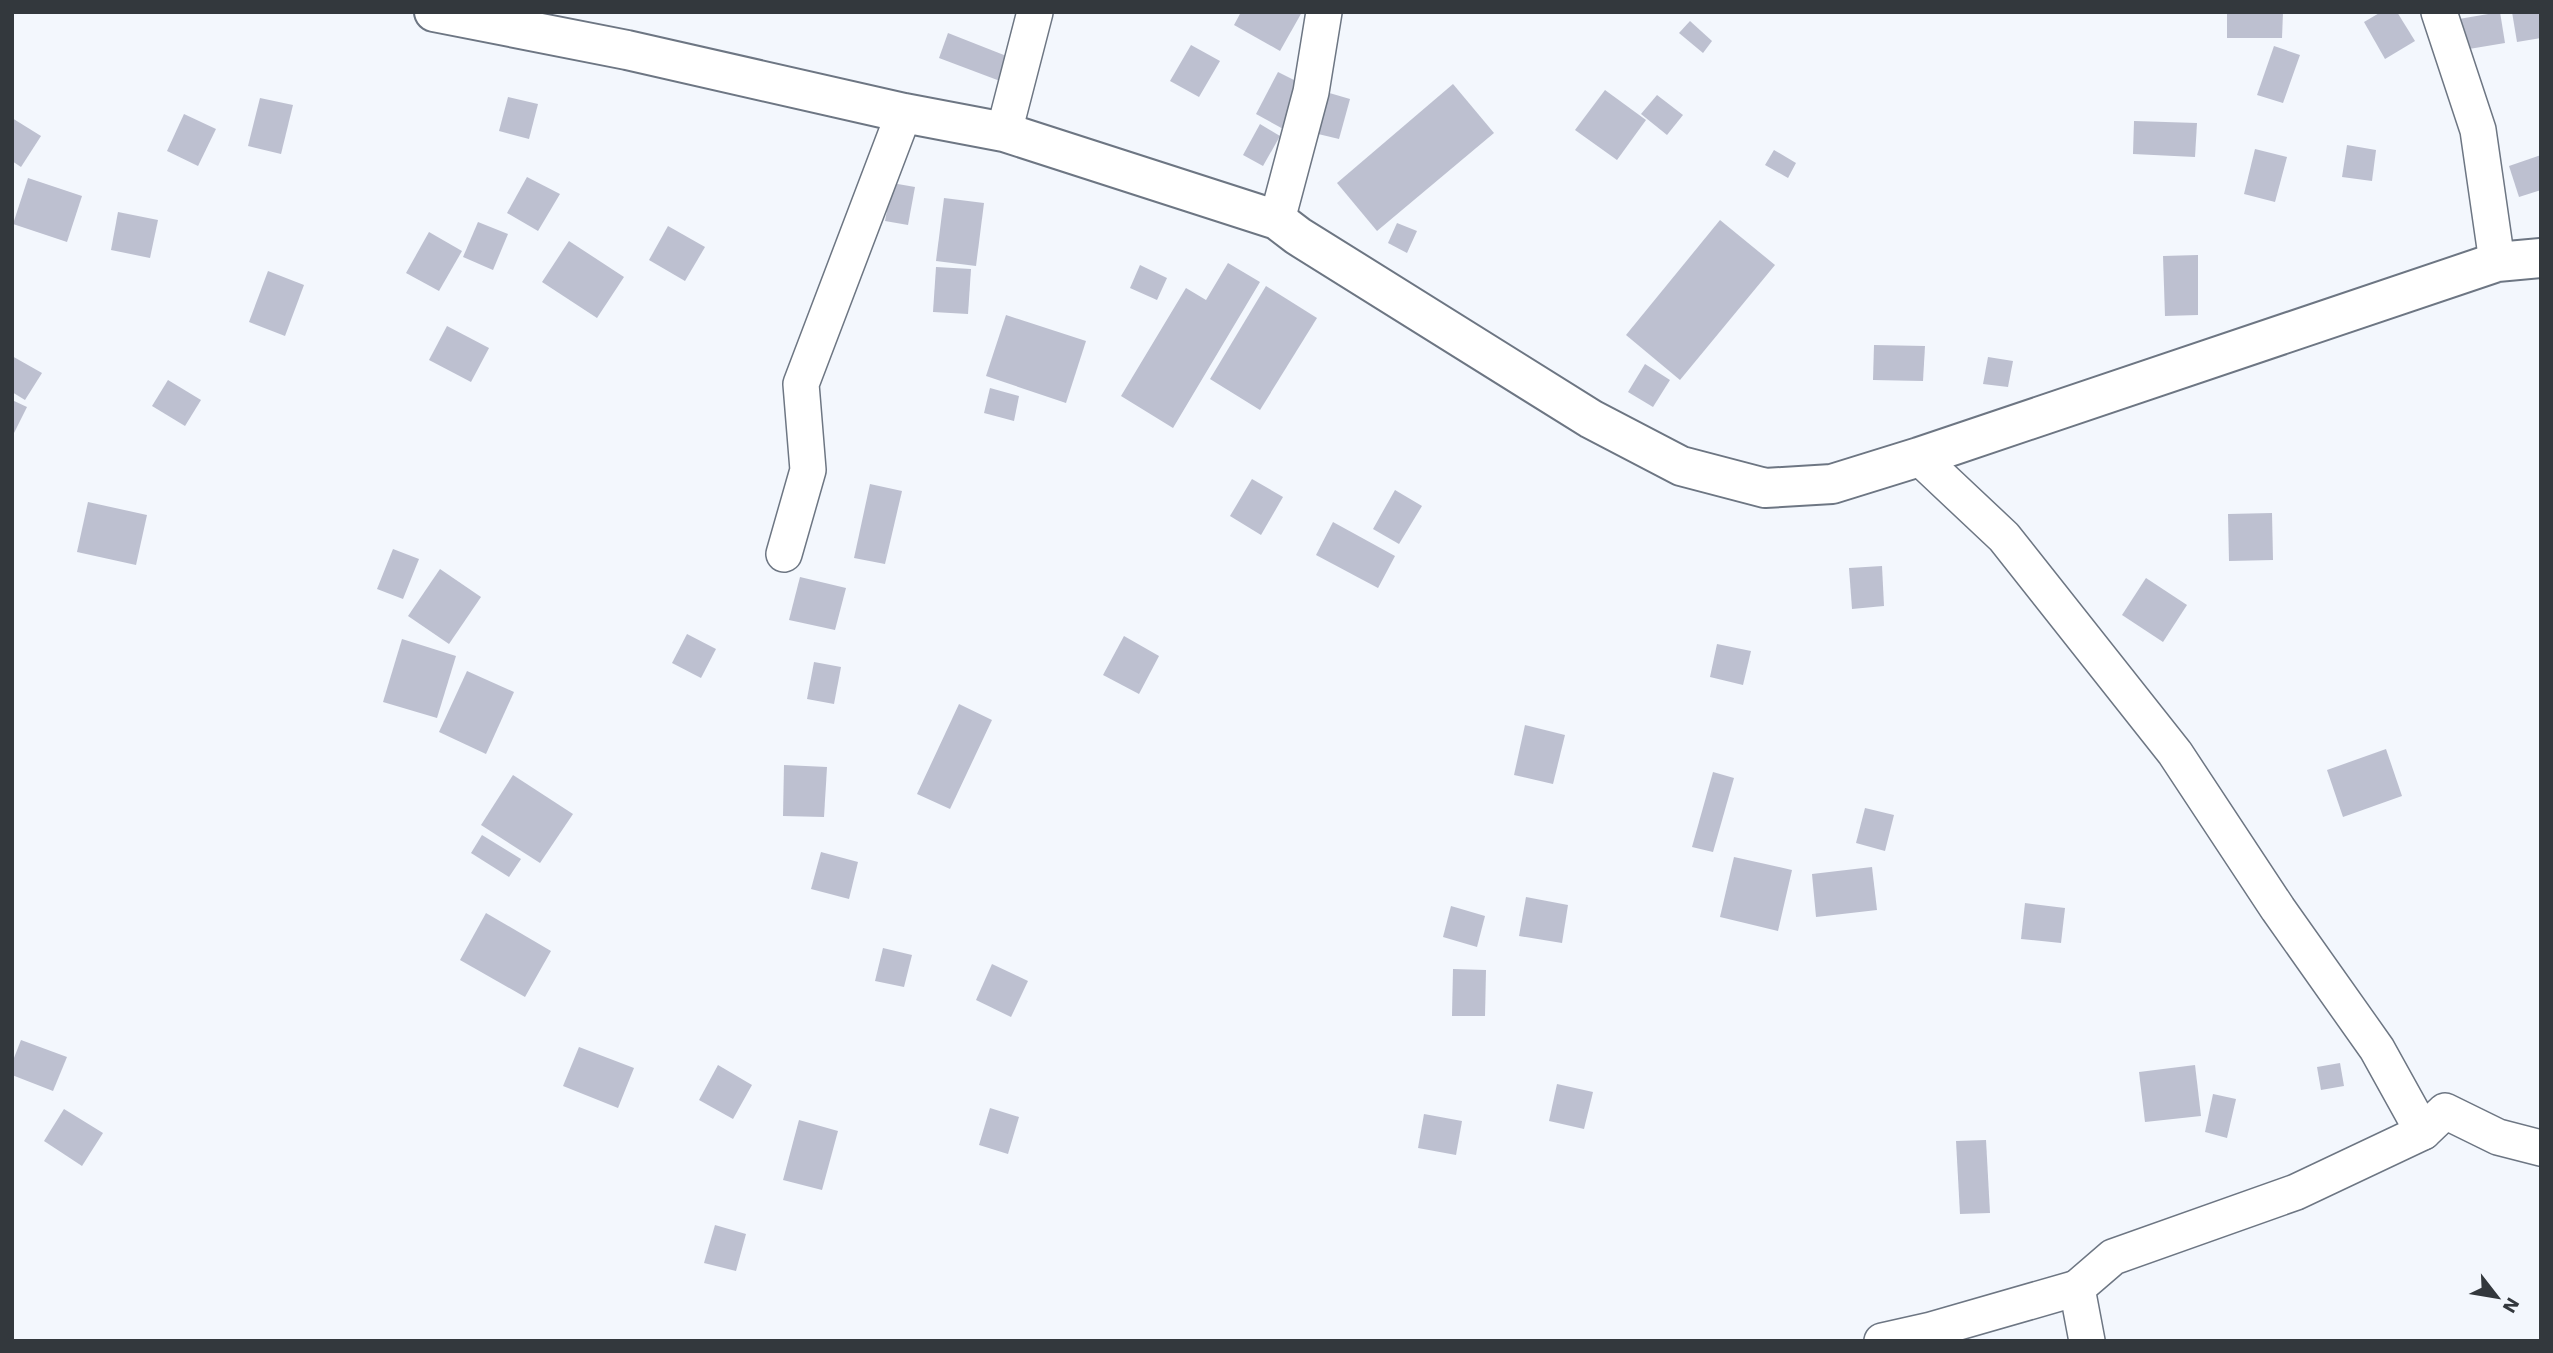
<svg xmlns="http://www.w3.org/2000/svg" width="2553" height="1353" viewBox="0 0 2553 1353" font-family="'Work Sans',sans-serif">
<rect width="100%" height="100%" fill="#f3f7fd"/>
<g fill="#bdc0d0">
<polygon points="1241,12 1302,12 1280,51 1234,25"/>
<polygon points="2227,12 2283,12 2282,38 2227,38"/>
<polygon points="2381,12 2397,12 2415,41 2385,59 2364,22"/>
<polygon points="2500,12 2505,43 2457,51 2453,20"/>
<polygon points="2512,12 2541,12 2541,38 2517,42"/>
<polygon points="1690,21 1712,41 1703,53 1679,33"/>
<polygon points="948,33 1009,57 1000,81 939,58"/>
<polygon points="1191,45 1220,61 1199,97 1170,81"/>
<polygon points="2274,46 2300,55 2283,103 2257,95"/>
<polygon points="1278,72 1308,87 1285,130 1256,114"/>
<polygon points="1453,84 1494,133 1377,231 1337,183"/>
<polygon points="1605,90 1646,120 1617,160 1575,130"/>
<polygon points="1326,92 1350,99 1339,139 1314,133"/>
<polygon points="1657,95 1683,115 1667,135 1641,114"/>
<polygon points="508,97 538,104 529,139 499,131"/>
<polygon points="260,98 293,105 281,154 248,146"/>
<polygon points="184,114 216,129 198,166 167,151"/>
<polygon points="12,118 41,136 21,167 12,161"/>
<polygon points="2134,121 2197,123 2195,157 2133,154"/>
<polygon points="1260,124 1280,136 1263,166 1243,155"/>
<polygon points="2347,145 2376,150 2372,181 2342,177"/>
<polygon points="2255,149 2287,157 2275,202 2244,194"/>
<polygon points="1774,150 1796,163 1788,178 1765,165"/>
<polygon points="2541,155 2541,190 2519,197 2509,166"/>
<polygon points="527,177 560,194 538,231 507,213"/>
<polygon points="28,178 82,196 67,242 13,224"/>
<polygon points="892,183 915,187 908,225 885,221"/>
<polygon points="944,198 984,203 976,266 936,261"/>
<polygon points="118,212 158,220 150,258 111,250"/>
<polygon points="1720,220 1775,265 1680,380 1626,335"/>
<polygon points="478,222 508,234 493,270 463,257"/>
<polygon points="1397,223 1417,231 1407,253 1388,243"/>
<polygon points="668,226 705,247 685,281 649,260"/>
<polygon points="429,232 462,251 439,291 406,273"/>
<polygon points="569,241 624,277 597,318 542,282"/>
<polygon points="2198,255 2198,315 2165,316 2163,256"/>
<polygon points="1228,263 1260,282 1173,428 1121,396 1186,288 1206,300"/>
<polygon points="1140,265 1167,278 1157,300 1130,288"/>
<polygon points="936,267 971,269 968,314 933,312"/>
<polygon points="268,271 304,285 285,336 249,322"/>
<polygon points="1266,286 1317,318 1260,410 1210,379"/>
<polygon points="1006,315 1086,341 1066,403 986,376"/>
<polygon points="447,326 489,348 471,382 429,360"/>
<polygon points="1874,345 1925,346 1923,381 1873,380"/>
<polygon points="12,356 42,373 25,400 12,392"/>
<polygon points="1988,357 2013,361 2008,387 1983,384"/>
<polygon points="1645,364 1670,380 1653,407 1628,392"/>
<polygon points="168,380 201,400 185,426 152,406"/>
<polygon points="990,388 1019,396 1014,421 984,413"/>
<polygon points="12,400 27,407 12,437"/>
<polygon points="1252,479 1283,497 1261,535 1230,516"/>
<polygon points="870,484 902,491 885,564 854,558"/>
<polygon points="1395,490 1422,506 1399,544 1373,529"/>
<polygon points="88,502 147,515 136,565 77,552"/>
<polygon points="2272,513 2273,560 2229,561 2228,514"/>
<polygon points="1333,522 1395,556 1378,588 1316,555"/>
<polygon points="393,549 419,559 403,599 377,589"/>
<polygon points="1882,566 1884,606 1852,609 1849,568"/>
<polygon points="440,569 481,597 449,644 408,616"/>
<polygon points="800,577 846,588 835,630 789,620"/>
<polygon points="2146,578 2187,605 2163,642 2122,615"/>
<polygon points="687,634 716,649 701,678 672,663"/>
<polygon points="1124,636 1159,656 1139,694 1103,675"/>
<polygon points="402,639 456,656 437,718 383,702"/>
<polygon points="1717,644 1751,651 1743,685 1710,677"/>
<polygon points="814,662 841,667 834,704 807,699"/>
<polygon points="467,671 514,692 486,754 439,732"/>
<polygon points="959,704 992,720 950,809 917,794"/>
<polygon points="1525,725 1565,735 1553,784 1514,775"/>
<polygon points="2386,749 2402,796 2343,817 2327,770"/>
<polygon points="784,765 827,767 824,817 783,816"/>
<polygon points="1713,772 1734,778 1713,852 1692,847"/>
<polygon points="513,775 573,814 540,863 481,825"/>
<polygon points="1865,808 1894,815 1885,851 1856,843"/>
<polygon points="482,835 521,859 509,877 471,853"/>
<polygon points="821,852 858,862 849,899 811,889"/>
<polygon points="1734,857 1792,870 1778,931 1720,917"/>
<polygon points="1872,867 1877,910 1816,917 1812,874"/>
<polygon points="1526,897 1568,905 1562,943 1519,936"/>
<polygon points="2025,903 2065,908 2061,943 2021,939"/>
<polygon points="1451,906 1485,916 1477,947 1443,937"/>
<polygon points="486,913 551,951 525,997 460,960"/>
<polygon points="883,948 912,955 904,987 875,981"/>
<polygon points="992,964 1028,981 1011,1017 976,1000"/>
<polygon points="1453,969 1486,970 1485,1016 1452,1016"/>
<polygon points="21,1040 67,1057 53,1091 12,1075 12,1063"/>
<polygon points="579,1047 634,1068 618,1108 563,1086"/>
<polygon points="2340,1063 2344,1086 2321,1090 2317,1067"/>
<polygon points="718,1065 752,1085 733,1119 699,1100"/>
<polygon points="2195,1065 2201,1116 2145,1122 2139,1072"/>
<polygon points="1557,1084 1593,1092 1584,1129 1549,1121"/>
<polygon points="2213,1094 2236,1099 2227,1138 2205,1132"/>
<polygon points="990,1108 1019,1117 1008,1154 979,1145"/>
<polygon points="64,1109 103,1133 82,1166 44,1141"/>
<polygon points="1424,1114 1462,1121 1456,1155 1418,1148"/>
<polygon points="799,1120 838,1131 822,1190 783,1180"/>
<polygon points="1986,1140 1990,1213 1960,1214 1956,1141"/>
<polygon points="715,1225 746,1234 736,1271 704,1263"/>
</g>
<g fill="none" stroke-linecap="round" stroke-linejoin="round">
<defs>
<g id="street">
<polyline points="2439,12 2478,130 2497,262"/>
<polyline points="1004,132 1035,12"/>
<polyline points="1277,220 1311,92 1324,12"/>
<polyline points="1919,457 2004,537 2175,753 2278,909 2377,1049 2423,1132"/>
<polyline points="784,554 808,470 801,384 904,113"/>
<polyline points="1882,1341 1931,1330 2077,1288"/>
<polyline points="2087,1341 2077,1288 2113,1257 2296,1192 2423,1132 2445,1111 2498,1137 2541,1148"/>
</g>
<polyline id="secondary" points="434,12 627,50 904,113 1004,132 1277,220 1298,236 1591,419 1681,466 1765,488 1832,484 1919,457 2497,262 2541,258"/>
</defs>
<use href="#street" stroke="#6d7683" stroke-width="38"/>
<use href="#secondary" stroke="#6d7683" stroke-width="42"/>
<use href="#street" stroke="#fff" stroke-width="35"/>
<use href="#secondary" stroke="#fff" stroke-width="38"/>
</g>
<rect width="2553" height="1353" fill="none" stroke="#33383d" stroke-width="28"/>
<g transform="translate(2497 1297) rotate(121)" stroke="#f3f7fd" stroke-width="5" paint-order="stroke">
<path d="M0-5L12 26L0 18L-12 26Z" fill="#33383d"/>
<text y="-10" font-size="19" font-weight="bold" text-anchor="middle" fill="#33383d">N</text>
</g>
</svg>
